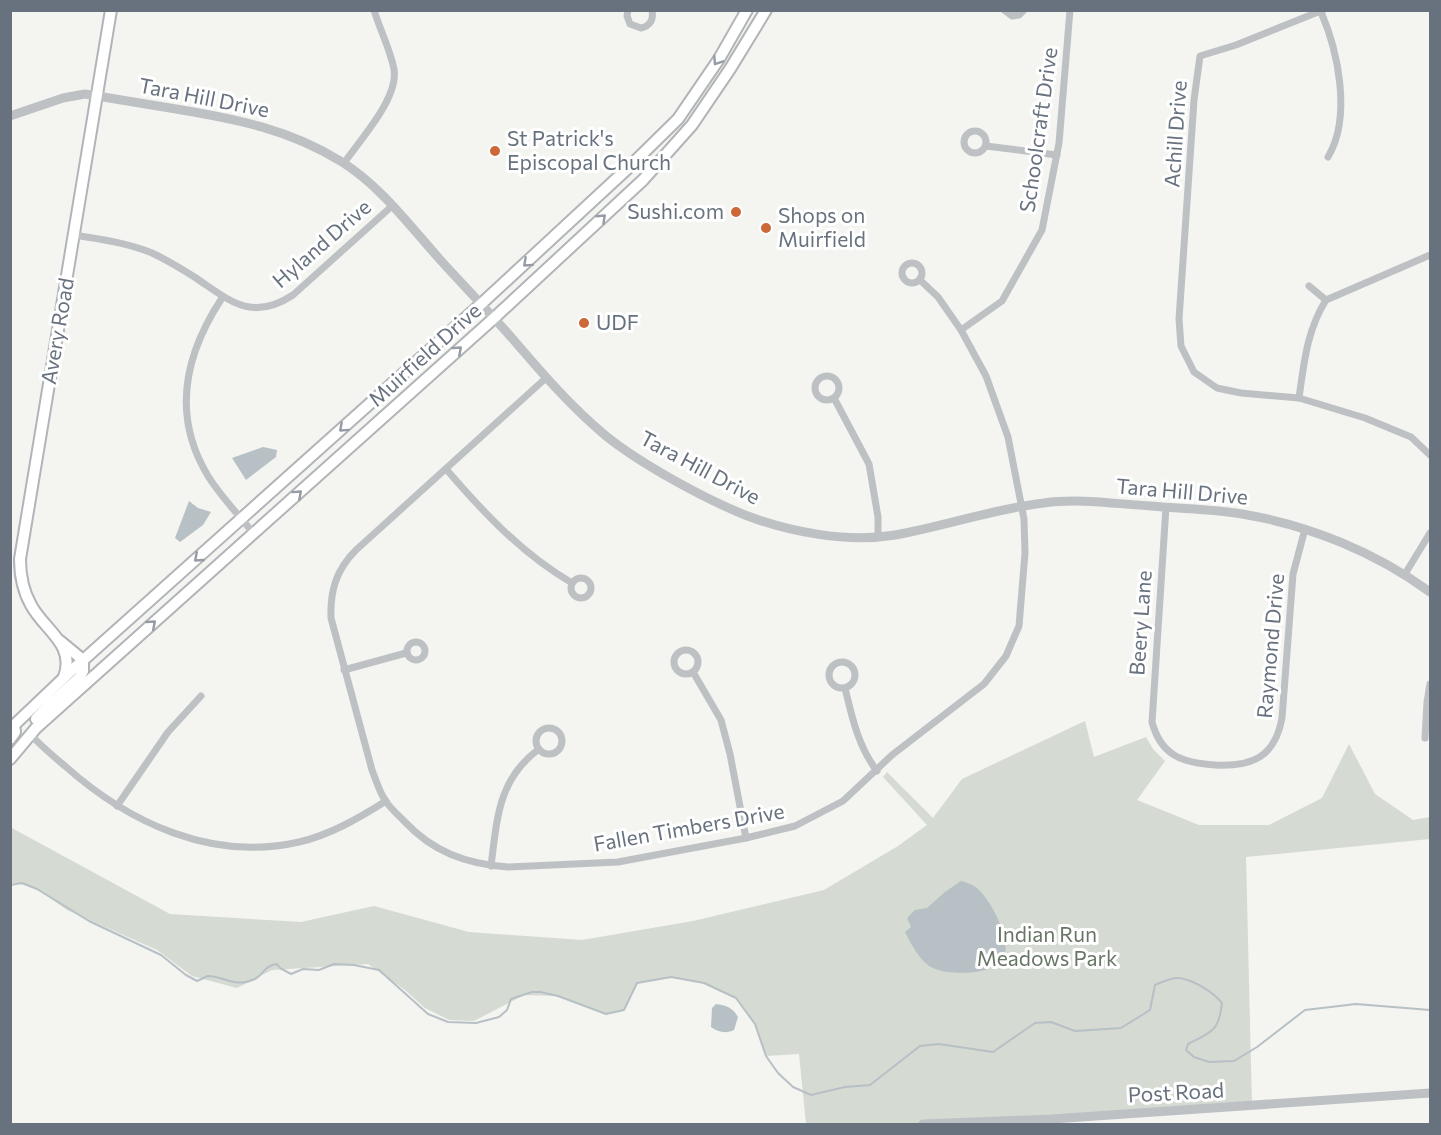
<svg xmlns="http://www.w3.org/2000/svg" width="1441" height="1135" viewBox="0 0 1441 1135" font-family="Commissioner,sans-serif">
<rect width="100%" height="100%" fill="#f4f4f1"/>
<polygon fill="#d5dad3" points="1085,721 1094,757 1146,737 1153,749 1165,761 1137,800 1199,825 1269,825 1322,798 1349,744 1375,794 1413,820 1430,817 1430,839 1246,857 1252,1106 918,1124 806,1124 799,1054 766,1056 755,1024 737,998 704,983 671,977 638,983 624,1010 606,1014 558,996 524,995 474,1021 449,1020 425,1008 405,990 368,964 272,970 237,988 192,976 157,950 67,910 37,889 18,883 11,883 10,827 170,914 301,922 374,906 469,932 582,940 693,921 824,890 898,846 927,825 883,777 887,772 933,818 962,779"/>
<g fill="#b7c0c4">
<polygon points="263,447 277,450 276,457 246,480 232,458"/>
<polygon points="189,501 198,508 211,512 203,525 180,542 175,538"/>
<path d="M 961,881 C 969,883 976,886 981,892 C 993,905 1013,942 1003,959 C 993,975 949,976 933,968 C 921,963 911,944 905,932 L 911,927 L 907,918 L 915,910 L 927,908 L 945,892 Z"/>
<path d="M 716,1004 C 726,1005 733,1008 738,1017 L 734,1030 C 726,1034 718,1032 711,1027 L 712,1008 Z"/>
</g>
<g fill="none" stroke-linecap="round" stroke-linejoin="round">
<path stroke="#b7c0c4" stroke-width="2" d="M 10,885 L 22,883 L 37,889 L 89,921 L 161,955 L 186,975 L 197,981 L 208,976 C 226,977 235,988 255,979 C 265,974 263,966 277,964 L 280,968 L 291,974 L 303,969 L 319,970 L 334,964 L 354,965 L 379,970 L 428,1014 L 448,1022 L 476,1023 L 499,1017 L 507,1010 L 511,999 L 532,992 L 540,992 L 558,996 L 606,1014 L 624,1010 L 637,983 L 671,977 L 704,983 L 736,998 L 755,1024 L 766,1056 L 778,1073 L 793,1087 L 811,1095 L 845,1087 L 870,1085 L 920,1046 L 939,1044 L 993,1052 L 1035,1023 L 1051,1022 L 1075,1031 L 1121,1028 L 1150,1010 L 1155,985 C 1162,982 1172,977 1179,978 C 1194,980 1213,992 1222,1003 C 1219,1031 1212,1032 1188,1044 L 1186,1050 L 1194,1057 L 1209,1062 L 1234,1061 L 1257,1047 L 1305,1010 L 1356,1004 L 1430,1010"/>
<defs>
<g id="secondary">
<polyline points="60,641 83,660"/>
<path d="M 64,677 C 76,644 44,630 31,605 C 23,591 20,575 20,559 L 111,10"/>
</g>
<g id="primary">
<polyline points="36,719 49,705 80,677 83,671 83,660"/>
<polyline points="10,729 71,671 480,305 627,169 678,119 719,59 747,10"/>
<polyline points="10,739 15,732 14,725"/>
<polyline points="10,759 36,728 493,319 643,180 692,125 730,69 766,10"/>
</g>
</defs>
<use href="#secondary" stroke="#b1b5b9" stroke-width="14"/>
<use href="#primary" stroke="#b2b5b8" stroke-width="14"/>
<g stroke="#bec1c4" stroke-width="7">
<path d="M 628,10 L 627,16 L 630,24 L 641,28 C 650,26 654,20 652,10"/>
<polyline points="1004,10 1012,16 1019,15 1024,10"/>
<polyline points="1323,10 1236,45 1200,56 1194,100 1179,319 1181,346 1194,372 1217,388 1241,393 1299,398 1365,418 1411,437 1430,455"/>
<path d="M 1321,12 C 1338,51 1352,117 1328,157"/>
<circle cx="975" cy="142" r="11"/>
<polyline points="986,146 1057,155"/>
<path d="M 344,163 C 360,140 399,98 394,69 C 390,49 380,30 374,10"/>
<path d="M 74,235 C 100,239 127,243 152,253 C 167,260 182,269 196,278 C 230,301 252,322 293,295 L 392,206"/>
<circle cx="912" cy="273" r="10"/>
<polyline points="1309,286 1326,300"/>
<path d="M 222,298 C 185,354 171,415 208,476 C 221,497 239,515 254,534"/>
<polyline points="961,330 1002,301 1042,230 1059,143 1070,10"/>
<circle cx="827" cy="388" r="12"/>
<path d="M 546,378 L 356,550 C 336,570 330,591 331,618 L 372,770 C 376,780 379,791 385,800 C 390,808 397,814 404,821 C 433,852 466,864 508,867 L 618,862 L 746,838 L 795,826 L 843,801 L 892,755 L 984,684 L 1006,656 L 1019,626 L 1025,553 L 1024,519 L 1008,437 L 986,376 L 961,330 L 938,297 L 920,280"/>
<polyline points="834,398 869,464 878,517 878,536"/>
<path d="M 1299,398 C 1304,363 1307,330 1326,300 L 1430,255"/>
<path d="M 446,469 C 483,512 522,554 572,583"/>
<path d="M 1166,507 L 1152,722 C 1161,756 1183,763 1215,765 C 1252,767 1275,757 1282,718 L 1293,574 L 1305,529"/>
<polyline points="1405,574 1430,533"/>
<circle cx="581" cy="588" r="10"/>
<circle cx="416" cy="651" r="9"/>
<circle cx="686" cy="662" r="12"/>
<circle cx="842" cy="675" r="13"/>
<polyline points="344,670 406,653"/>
<polyline points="693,672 721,720 730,754 746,838"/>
<path d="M 845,688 C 852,717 858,746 877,771"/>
<circle cx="549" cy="741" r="13"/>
<path d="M 31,735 C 41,746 53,756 65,766 C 129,823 212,862 299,842 C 330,835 359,818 386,801"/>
<polyline points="1425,738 1427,702 1430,684"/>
<polyline points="117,806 168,732 201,696"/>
<path d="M 491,866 C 497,819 498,779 539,749"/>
</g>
<g stroke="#bec1c4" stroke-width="9">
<path d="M 10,116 L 63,98 L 85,94 C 116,99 146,104 176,109 C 236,119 289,129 342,162 C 382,187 412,229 444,264 C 466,288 489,312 511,337 C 541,372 570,406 606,436 C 641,464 703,498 745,515 C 789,532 847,543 895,535 C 945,526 993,509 1044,503 C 1079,498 1116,504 1151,506 C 1181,509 1212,509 1242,514 C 1309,525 1375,552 1430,592"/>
<polyline points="923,1124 1052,1119 1430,1093"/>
</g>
<use href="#secondary" stroke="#fff" stroke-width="10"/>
<use href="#primary" stroke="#fff" stroke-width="10"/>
</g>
<defs><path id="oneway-chevron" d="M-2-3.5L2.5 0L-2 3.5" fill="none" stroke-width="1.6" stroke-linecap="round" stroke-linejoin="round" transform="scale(1.5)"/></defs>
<g stroke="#959ca5">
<use href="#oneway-chevron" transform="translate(717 61) rotate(123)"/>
<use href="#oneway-chevron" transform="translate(602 218) rotate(-43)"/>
<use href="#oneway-chevron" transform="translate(527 263) rotate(138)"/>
<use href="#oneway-chevron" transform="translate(458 350) rotate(-42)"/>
<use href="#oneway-chevron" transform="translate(343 428) rotate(138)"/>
<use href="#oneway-chevron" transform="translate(298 494) rotate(-42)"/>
<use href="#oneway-chevron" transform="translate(198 558) rotate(139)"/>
<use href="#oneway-chevron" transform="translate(152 624) rotate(-41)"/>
</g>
<g fill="#cd6838" stroke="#fff" stroke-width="2">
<circle cx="495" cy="151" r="6"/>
<circle cx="736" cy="212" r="6"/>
<circle cx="766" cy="228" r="6"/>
<circle cx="584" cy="323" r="6"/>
</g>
<g text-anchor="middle" stroke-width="6" stroke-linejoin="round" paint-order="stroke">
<g font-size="21" fill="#67727e" stroke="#fff">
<text transform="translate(204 98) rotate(11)" y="7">Tara Hill Drive</text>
<text transform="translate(1039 130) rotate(-82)" y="7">Schoolcraft Drive</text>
<text transform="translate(1176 134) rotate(-86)" y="7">Achill Drive</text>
<text transform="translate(322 244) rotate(-41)" y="7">Hyland Drive</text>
<text transform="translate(58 331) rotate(-80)" y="7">Avery Road</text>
<text transform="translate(425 355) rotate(-42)" y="7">Muirfield Drive</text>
<text transform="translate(700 468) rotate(28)" y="7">Tara Hill Drive</text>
<text transform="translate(1182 492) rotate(5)" y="7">Tara Hill Drive</text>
<text transform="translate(1141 623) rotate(-86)" y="7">Beery Lane</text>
<text transform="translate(1271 646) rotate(-85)" y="7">Raymond Drive</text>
<text transform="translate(689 828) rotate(-10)" y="7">Fallen Timbers Drive</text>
<text transform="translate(1176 1093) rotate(-3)" y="7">Post Road</text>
</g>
<g font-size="21" fill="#67727e" stroke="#fff" text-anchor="start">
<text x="507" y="146">St Patrick's<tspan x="507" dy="24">Episcopal Church</tspan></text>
<text x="724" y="219" text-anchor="end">Sushi.com</text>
<text x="778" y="223">Shops on<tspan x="778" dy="24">Muirfield</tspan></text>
<text x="596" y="330">UDF</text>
</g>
<g font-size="21" fill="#677665" stroke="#fff">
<text x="1047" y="942">Indian Run<tspan x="1047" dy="24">Meadows Park</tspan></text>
</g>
</g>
<rect width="1441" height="1135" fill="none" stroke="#67727e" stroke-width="24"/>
</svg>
